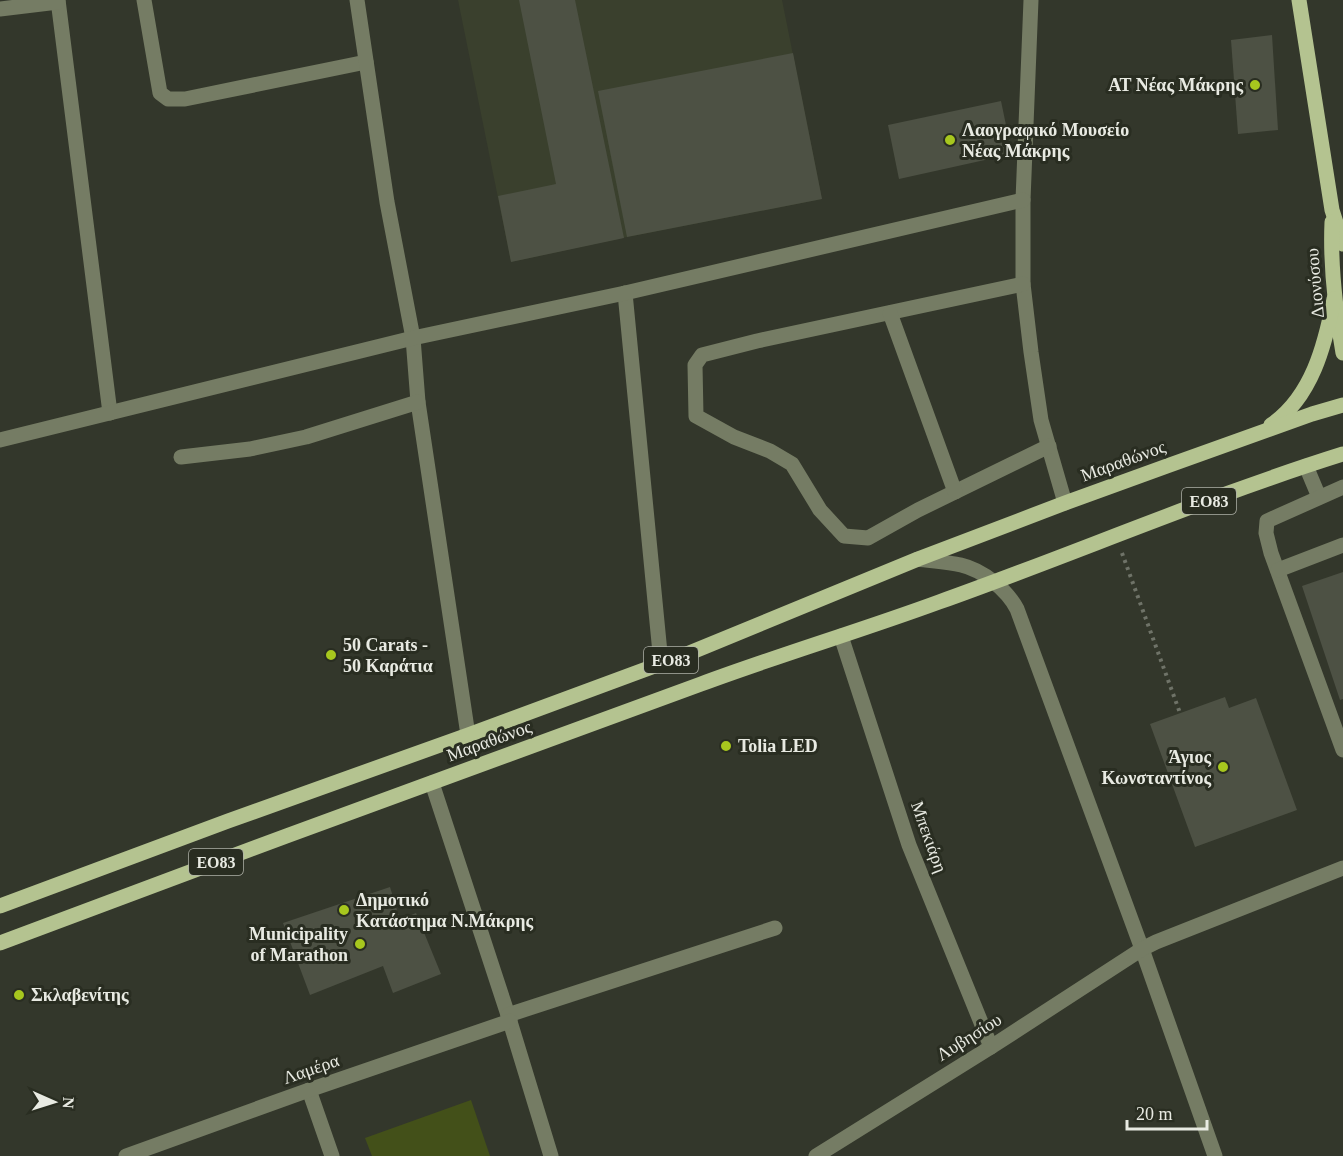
<svg xmlns="http://www.w3.org/2000/svg" width="1343" height="1156" viewBox="0 0 1343 1156" font-family="Georgia,serif">
<rect width="100%" height="100%" fill="#33372b"/>
<polygon fill="#3a402d" points="458,0 782,0 822,199 627,237 511,262"/>
<polygon fill="#435019" points="471,1100 490,1156 372,1156 365,1138"/>
<g fill="#4d5144">
<polygon points="519,0 575,0 624,238 511,262 498,196 556,184"/>
<polygon points="1272,35 1278,130 1238,134 1231,40"/>
<polygon points="793,53 822,199 627,237 598,91"/>
<polygon points="1001,101 1012,154 899,179 888,125"/>
<polygon points="1343,572 1343,699 1340,700 1302,586"/>
<polygon points="1225,697 1229,708 1256,698 1297,810 1195,847 1150,724"/>
<polygon points="390,887 400,920 416,913 441,974 393,993 383,966 310,995 283,923"/>
</g>
<g fill="none" stroke-linecap="round" stroke-linejoin="round">
<polyline stroke="#6f7368" stroke-width="4" stroke-dasharray="3 4.5" stroke-linecap="butt" points="1122,553 1180,713"/>
<g stroke="#757c64" stroke-width="15">
<polyline points="58,0 110,413"/>
<polyline points="144,0 160,93 168,99 185,99 366,62"/>
<polyline points="357,0 387,202 413,338 418,402 468,735"/>
<polyline points="1031,0 1023,200 1023,284 1031,352 1041,420 1065,503"/>
<polyline points="0,9 58,2"/>
<polyline points="1023,284 757,341 702,355 695,365 696,416 734,437 770,451 792,464 820,510 844,536 868,538 918,510 1049,446"/>
<polyline points="625,293 661,663"/>
<polyline points="890,313 955,492"/>
<polyline points="0,440 413,338 625,293 1023,200"/>
<polyline points="181,457 250,449 306,437 418,402"/>
<polyline points="1306,466 1319,497"/>
<polyline points="1343,487 1267,521 1266,533 1271,553 1343,750"/>
<path d="M 918,559 C 932,561 947,562 961,565 C 983,570 1007,590 1017,609 L 1142,949 L 1215,1156"/>
<polyline points="1278,570 1343,545"/>
<polyline points="841,636 909,845 991,1047"/>
<polyline points="432,783 508,1015 551,1156"/>
<polyline points="508,1015 775,928"/>
<polyline points="309,1090 332,1156"/>
<polyline points="126,1156 309,1090 510,1021"/>
<polyline points="816,1156 991,1047 1142,949 1156,942 1343,868"/>
</g>
<g stroke="#b4c390" stroke-width="15">
<polyline points="1299,0 1332,210 1343,244"/>
<path d="M 1332,222 C 1330,267 1335,308 1343,353"/>
<path d="M 1271,425 C 1312,397 1325,345 1334,299"/>
<polyline points="0,906 228,821 468,735 687,654 918,559 1065,503 1167,466 1312,414 1343,405"/>
<path d="M 0,943 C 233,855 467,769 701,684 C 779,655 860,631 939,602 C 1074,554 1206,497 1343,454"/>
</g>
</g>
<g fill="#a7c71e" stroke="#292d21" stroke-width="2">
<circle cx="1255" cy="85" r="6"/>
<circle cx="950" cy="140" r="6"/>
<circle cx="331" cy="655" r="6"/>
<circle cx="726" cy="746" r="6"/>
<circle cx="1223" cy="767" r="6"/>
<circle cx="344" cy="910" r="6"/>
<circle cx="360" cy="944" r="6"/>
<circle cx="19" cy="995" r="6"/>
</g>
<g text-anchor="middle" stroke-width="6" stroke-linejoin="round" paint-order="stroke">
<g fill="#292d21" stroke="#afb1a8" stroke-width="1.5">
<rect x="1182" y="488" width="54" height="26" rx="4.5"/>
<rect x="644" y="647" width="54" height="26" rx="4.5"/>
<rect x="189" y="849" width="54" height="26" rx="4.5"/>
</g>
<g font-size="16" font-weight="bold" fill="#e8eae2">
<text x="1209" y="507">ΕΟ83</text>
<text x="671" y="666">ΕΟ83</text>
<text x="216" y="868">ΕΟ83</text>
</g>
<g font-size="18" font-weight="bold" fill="#e8eae2" stroke="#292d21" text-anchor="start">
<text x="1243" y="91" text-anchor="end">ΑΤ Νέας Μάκρης</text>
<text x="962" y="136">Λαογραφικό Μουσείο<tspan x="962" dy="21">Νέας Μάκρης</tspan></text>
<text x="343" y="651">50 Carats -<tspan x="343" dy="21">50 Καράτια</tspan></text>
<text x="738" y="752">Tolia LED</text>
<text x="1211" y="763" text-anchor="end">Άγιος<tspan x="1211" dy="21">Κωνσταντίνος</tspan></text>
<text x="356" y="906">Δημοτικό<tspan x="356" dy="21">Κατάστημα Ν.Μάκρης</tspan></text>
<text x="348" y="940" text-anchor="end">Municipality<tspan x="348" dy="21">of Marathon</tspan></text>
<text x="31" y="1001">Σκλαβενίτης</text>
</g>
<g font-size="18" fill="#e8eae2" stroke="#292d21">
<text transform="translate(1315 283) rotate(-95)" y="6">Διονύσου</text>
<text transform="translate(1123 461) rotate(-20)" y="6">Μαραθώνος</text>
<text transform="translate(489 741) rotate(-20)" y="6">Μαραθώνος</text>
<text transform="translate(929 837) rotate(70)" y="6">Μπεκιάρη</text>
<text transform="translate(969 1037) rotate(-32)" y="6">Λυβησίου</text>
<text transform="translate(311 1069) rotate(-19)" y="6">Λαμέρα</text>
</g>
</g>
<g transform="translate(54 1102) rotate(93)" stroke="#292d21" stroke-width="4.5" paint-order="stroke">
<path d="M0-4.5L10 22L0 15L-10 22Z" fill="#e8eae2"/>
<text y="-9" font-size="16" font-weight="bold" text-anchor="middle" fill="#e8eae2">N</text>
</g>
<path d="M1127 1120v9h80v-9" fill="none" stroke="#e8eae2" stroke-width="3"/>
<text x="1136" y="1120" font-size="18" fill="#e8eae2" stroke="#292d21" stroke-width="4.5" paint-order="stroke">20 m</text>
</svg>
